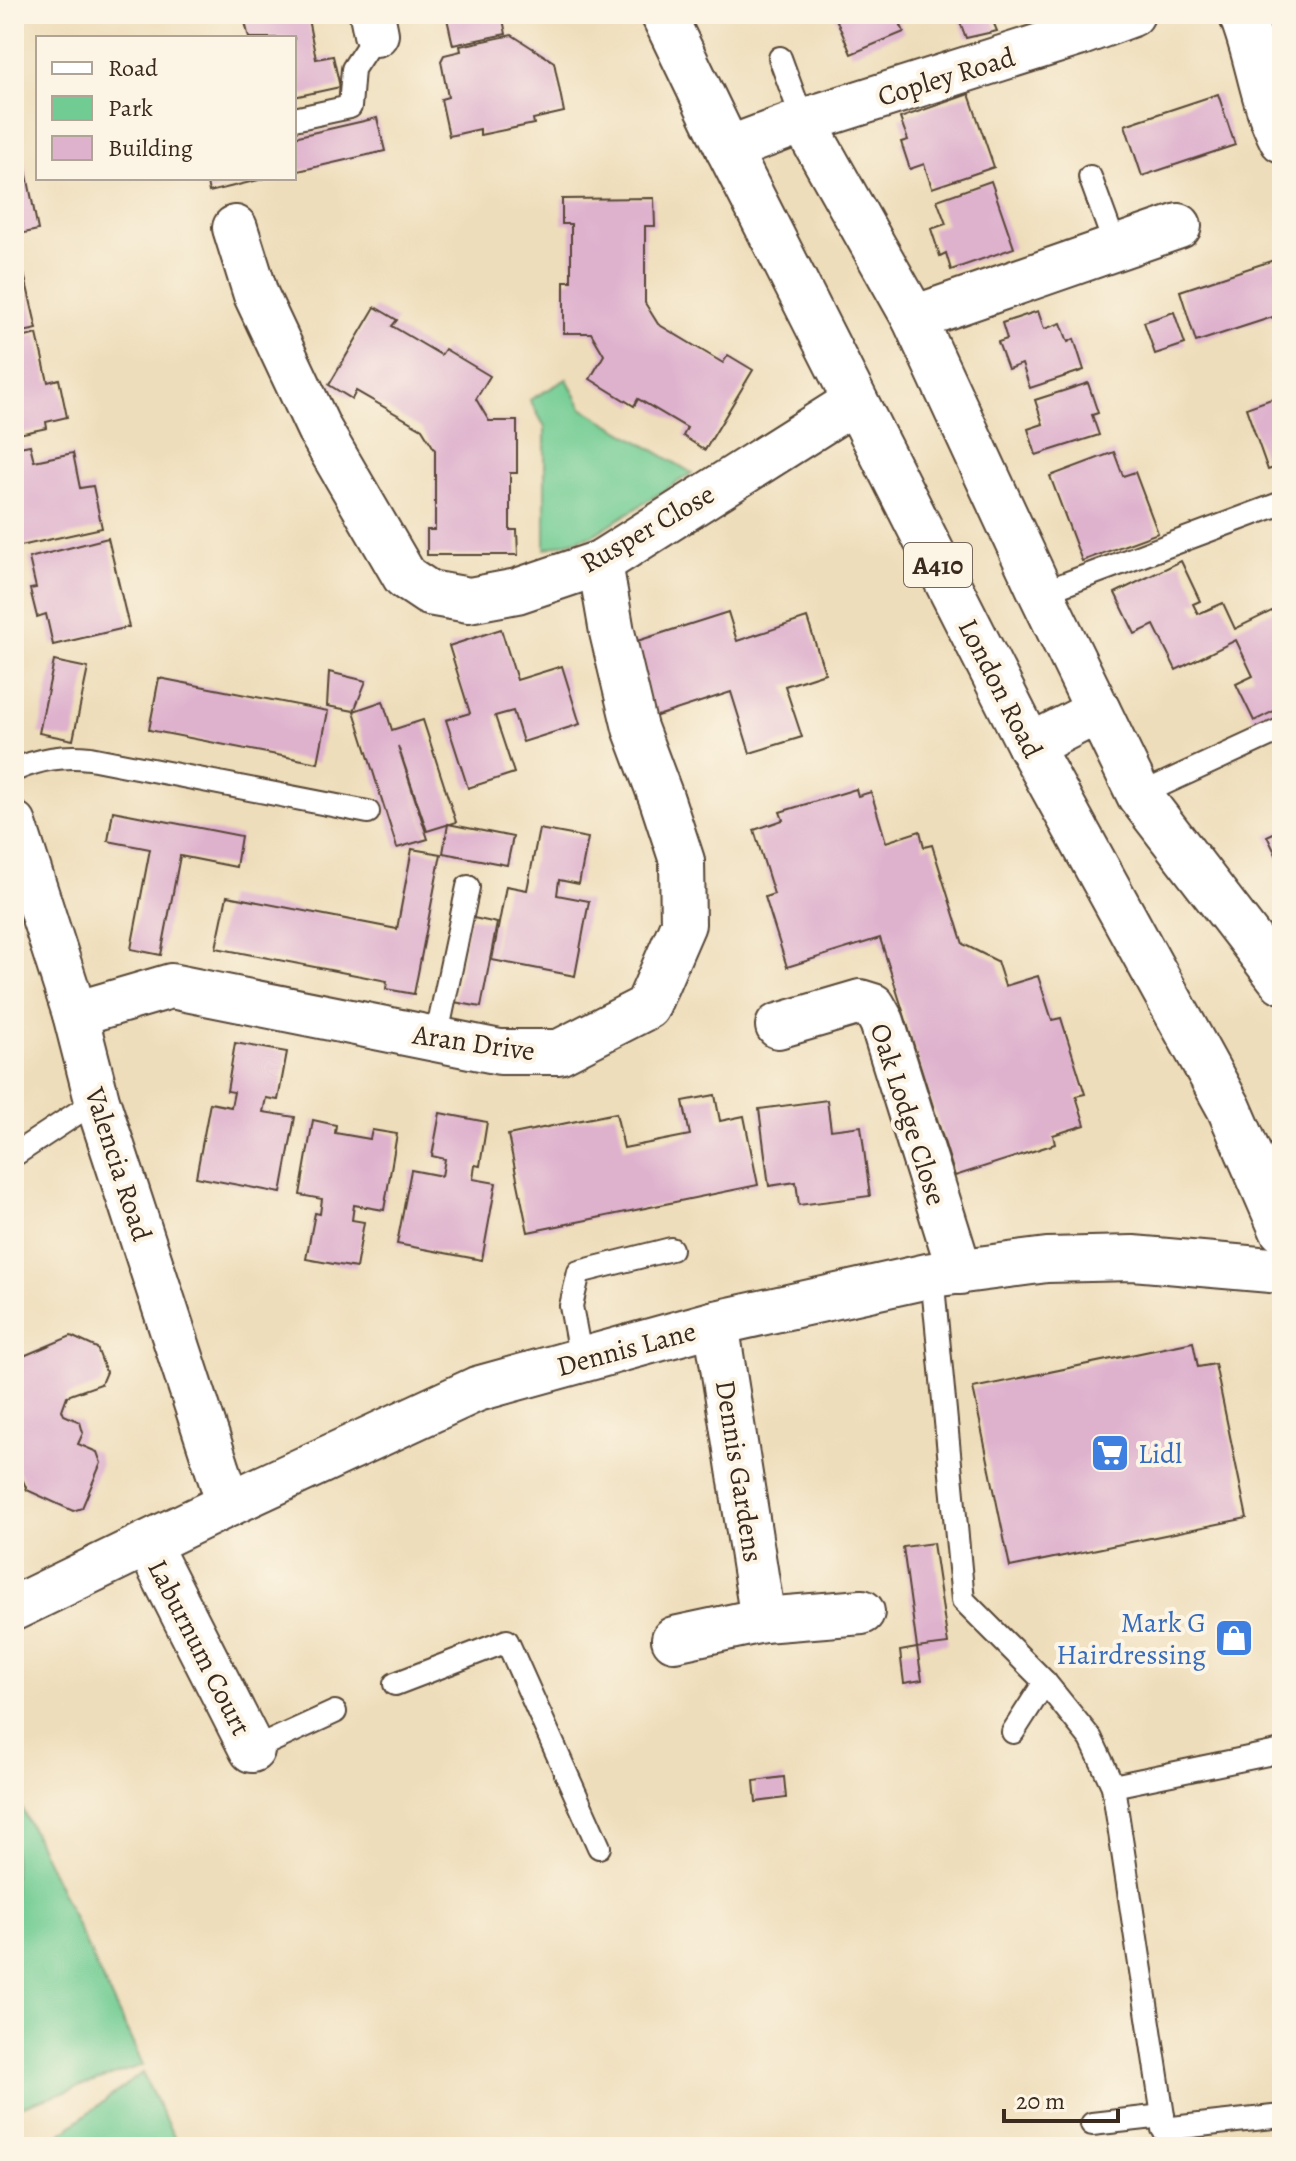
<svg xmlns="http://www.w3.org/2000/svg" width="1296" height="2161" viewBox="0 0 1296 2161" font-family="Alegreya,serif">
<rect width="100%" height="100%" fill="#fcf5e5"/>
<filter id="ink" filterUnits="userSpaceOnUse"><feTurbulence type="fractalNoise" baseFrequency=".0125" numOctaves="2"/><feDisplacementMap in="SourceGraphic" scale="16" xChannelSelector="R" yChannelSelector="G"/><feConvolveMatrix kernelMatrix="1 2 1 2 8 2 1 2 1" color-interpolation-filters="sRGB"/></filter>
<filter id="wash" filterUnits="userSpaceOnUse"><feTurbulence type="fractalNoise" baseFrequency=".006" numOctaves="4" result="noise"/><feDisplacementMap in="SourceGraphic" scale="32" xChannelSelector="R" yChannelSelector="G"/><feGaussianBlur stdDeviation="1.8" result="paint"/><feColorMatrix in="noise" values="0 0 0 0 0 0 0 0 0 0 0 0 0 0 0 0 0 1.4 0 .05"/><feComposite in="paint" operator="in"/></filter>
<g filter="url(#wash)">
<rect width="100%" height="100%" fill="#eeddba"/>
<g fill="#71cc93" stroke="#567b58" stroke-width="2">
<polygon points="567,379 582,408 692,473 593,535 545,549 545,427 530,400"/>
<polygon points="14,1792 143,2065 14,2109"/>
<polygon points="142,2073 179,2147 43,2147"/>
</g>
<g id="blocks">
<g fill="#deb1cd">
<polygon points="239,14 307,14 316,59 333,56 340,87 294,97 294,38 249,38 244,18 240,19"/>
<polygon points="446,14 502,14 506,34 453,45"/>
<polygon points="834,14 896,14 904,32 851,54"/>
<polygon points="957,14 990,14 997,31 966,38"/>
<polygon points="512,35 554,62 564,112 533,119 534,124 480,135 480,129 449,136 441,99 448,97 441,61 444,55 461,51 460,46"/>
<polygon points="969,94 994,167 932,188 924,164 910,169 901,142 908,140 900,118"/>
<polygon points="1218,94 1235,145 1142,176 1125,125"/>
<polygon points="377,118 385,151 294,172 294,137"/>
<polygon points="21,145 38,230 15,235 37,329 14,334 14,147"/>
<polygon points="206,178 263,178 263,179 209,192"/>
<polygon points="991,181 1014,248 951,270 946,253 940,256 931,229 946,224 937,200"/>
<polygon points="654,198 655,226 645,226 645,303 658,324 723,363 728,355 753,370 705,450 683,436 687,428 638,399 634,406 590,379 604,355 591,333 564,333 564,281 571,281 571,224 562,224 562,199"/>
<polygon points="1274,260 1282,285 1282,314 1196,342 1180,291"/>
<polygon points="375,307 397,320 392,326 441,355 445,349 490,376 476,399 489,421 517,421 517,473 510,473 510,530 517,530 518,555 427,555 427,530 435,530 435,450 422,429 356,391 352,399 329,385"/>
<polygon points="1038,311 1044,329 1061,323 1068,342 1074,339 1084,370 1030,388 1022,364 1008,369 998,342 1007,339 1002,323"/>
<polygon points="1174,312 1185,344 1155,354 1144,322"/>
<polygon points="37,334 48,382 59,379 67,417 46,422 47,428 14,435 14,340"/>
<polygon points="1088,383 1098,413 1092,415 1099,435 1036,455 1028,429 1043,424 1035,400"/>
<polygon points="1277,397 1282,412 1282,465 1268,470 1246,408"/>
<polygon points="30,445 34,461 73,453 80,488 93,486 102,528 16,547 14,448"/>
<polygon points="1114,452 1123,476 1135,472 1158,533 1082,561 1050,476"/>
<polygon points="108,538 129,627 53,645 46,614 37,617 30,589 36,588 29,558"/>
<polygon points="1181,561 1200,601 1193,604 1198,614 1223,603 1235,629 1282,606 1282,707 1254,721 1236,684 1253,676 1236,640 1176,670 1154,625 1135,634 1115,593"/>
<polygon points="728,612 737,641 807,618 825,673 785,686 802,737 750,753 731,692 654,717 631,643"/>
<polygon points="501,629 517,680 562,666 580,724 523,742 513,711 495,716 514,773 468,788 446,720 470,713 449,646"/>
<polygon points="54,661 88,668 73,740 39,733"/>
<polygon points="329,672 366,681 354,711 327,706"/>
<polygon points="159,678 328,711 318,763 149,730"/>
<polygon points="383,701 392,730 423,720 456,822 427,831 398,746 428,839 397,848 354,711"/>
<polygon points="856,789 858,796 871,792 886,842 920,831 924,847 932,845 963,944 997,961 1005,986 1038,976 1052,1020 1061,1018 1085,1094 1076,1096 1085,1125 1053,1135 1055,1144 955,1176 880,938 787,967 765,897 774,894 754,830 783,820 780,812"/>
<polygon points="113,811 241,836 236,867 180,856 161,955 131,949 150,849 108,841"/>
<polygon points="448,824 513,837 507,865 443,853"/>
<polygon points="539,829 588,838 579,884 559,880 557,895 589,901 575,976 492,960 506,886 527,890"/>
<polygon points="1282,829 1282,867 1267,836"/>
<polygon points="412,849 441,854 414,994 386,989 387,981 216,948 227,896 397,929"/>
<polygon points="469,917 497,923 481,1007 454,1002"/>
<polygon points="235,1043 287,1052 278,1100 266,1098 263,1112 295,1117 281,1193 196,1177 210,1103 231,1107 234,1092 227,1091"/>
<polygon points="715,1095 720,1121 744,1116 758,1185 528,1232 508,1135 616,1113 624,1148 690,1135 683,1101"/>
<polygon points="827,1100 831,1130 861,1126 870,1196 799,1205 796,1182 769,1186 759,1109"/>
<polygon points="440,1113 487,1122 480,1166 475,1165 473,1179 496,1183 482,1260 397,1244 411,1170 442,1176 445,1159 432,1156"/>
<polygon points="313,1120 336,1125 335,1133 370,1139 372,1130 397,1134 384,1210 354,1205 352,1220 364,1222 356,1268 306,1259 315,1213 320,1214 322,1199 300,1195"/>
<polygon points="71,1336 97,1348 106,1372 101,1384 67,1396 62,1410 64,1415 80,1422 83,1433 78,1444 97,1452 101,1463 82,1508 73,1511 27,1490 14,1460 14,1360"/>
<polygon points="1193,1342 1198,1367 1215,1364 1247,1518 1010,1567 973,1388"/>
<polygon points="933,1543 948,1644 917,1648 903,1547"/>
<polygon points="917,1648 922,1680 904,1683 900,1651"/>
<polygon points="784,1777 786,1798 756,1802 754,1781"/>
</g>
</g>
</g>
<g filter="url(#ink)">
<use href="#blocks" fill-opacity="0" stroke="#564535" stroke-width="2"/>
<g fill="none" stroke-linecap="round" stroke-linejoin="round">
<defs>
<g id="service">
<polyline points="780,58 803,121"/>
<polyline points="294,119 350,107 353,69 376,34"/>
<polyline points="1090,177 1116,248"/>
<polyline points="1041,593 1282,503"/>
<path d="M 14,770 C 40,759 62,755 90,758 L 368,812"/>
<polyline points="1139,795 1282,729"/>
<polyline points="436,1039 468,887"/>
<polyline points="14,1155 97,1100"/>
<polyline points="932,1275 963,1600 1045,1682 1091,1739 1113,1786 1163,2116 1163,2129 1282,2116"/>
<polyline points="581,1360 571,1306 579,1272 671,1249"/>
<polyline points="395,1684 507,1641 599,1847"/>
<polyline points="1013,1732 1045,1682"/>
<polyline points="252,1750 335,1712"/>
<polyline points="1113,1786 1282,1751"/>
<polyline points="1092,2124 1163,2116"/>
</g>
<g id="minor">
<polyline points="372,14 376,34"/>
<path d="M 1241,14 C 1258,55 1261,100 1282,140"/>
<polyline points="803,121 1078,34 1132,14"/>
<polyline points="728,149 803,121 914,318 1041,593 1139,795 1282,981"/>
<polyline points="235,228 256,295 319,429 405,577 429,593 469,600 517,591 600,563 854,402"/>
<polyline points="914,318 1179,226"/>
<polyline points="1030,746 1098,711"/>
<polyline points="14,824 75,1014 97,1100 229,1504"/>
<polyline points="75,1014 171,986 500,1052 559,1052 647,1007 683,924 682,861 662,800 635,728 612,632 600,563"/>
<polyline points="778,1026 860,1002 873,1006 882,1022 960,1272"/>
<polyline points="716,1323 763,1620"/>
<polyline points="148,1545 252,1750"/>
<polyline points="674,1639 763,1620 862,1612"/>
</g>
<polyline id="tertiary" points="14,1608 229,1504 477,1389 716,1323 932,1275 1047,1260 1133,1258 1282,1271"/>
<polyline id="primary" points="663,14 728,149 1030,746 1229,1108 1282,1230"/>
</defs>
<use href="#service" stroke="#564535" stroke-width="26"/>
<use href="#minor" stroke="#564535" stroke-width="48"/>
<use href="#tertiary" stroke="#564535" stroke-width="48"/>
<use href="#primary" stroke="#564535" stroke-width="48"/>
<use href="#service" stroke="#fff" stroke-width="22"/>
<use href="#minor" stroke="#fff" stroke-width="44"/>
<use href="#tertiary" stroke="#fff" stroke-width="44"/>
<use href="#primary" stroke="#fff" stroke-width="44"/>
</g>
</g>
<defs>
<symbol id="supermarket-square" viewBox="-11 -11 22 22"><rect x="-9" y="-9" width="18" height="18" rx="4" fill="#3f7fe0" stroke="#fcf5e5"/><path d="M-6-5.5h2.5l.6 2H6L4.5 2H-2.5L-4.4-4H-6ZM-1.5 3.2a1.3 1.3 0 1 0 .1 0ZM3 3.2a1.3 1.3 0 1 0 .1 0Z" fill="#fff"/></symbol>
<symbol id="shop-square" viewBox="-11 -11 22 22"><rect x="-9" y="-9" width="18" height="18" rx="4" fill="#3f7fe0" stroke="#fcf5e5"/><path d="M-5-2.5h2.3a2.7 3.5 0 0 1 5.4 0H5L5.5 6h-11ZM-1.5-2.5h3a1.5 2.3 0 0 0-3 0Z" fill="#fff"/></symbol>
</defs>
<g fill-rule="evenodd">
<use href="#supermarket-square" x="1088" y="1431" width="44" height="44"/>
<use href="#shop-square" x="1212" y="1616" width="44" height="44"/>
</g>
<g text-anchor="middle" stroke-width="8" stroke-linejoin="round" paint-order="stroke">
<rect fill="#fcf5e5" stroke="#75675a" stroke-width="2" x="904" y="543" width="68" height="44" rx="6"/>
<g font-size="26" font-weight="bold" fill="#3b2a1e">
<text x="938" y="574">A410</text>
</g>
<g font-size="28" fill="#3b2a1e" stroke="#fcf5e5">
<text transform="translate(946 76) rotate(-17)" y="10">Copley Road</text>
<text transform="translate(647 528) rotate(-30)" y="10">Rusper Close</text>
<text transform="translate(1001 688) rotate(63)" y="10">London Road</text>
<text transform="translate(474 1042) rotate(8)" y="10">Aran Drive</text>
<text transform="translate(909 1114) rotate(72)" y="10">Oak Lodge Close</text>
<text transform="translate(119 1164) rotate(72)" y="10">Valencia Road</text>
<text transform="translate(626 1348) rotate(-15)" y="10">Dennis Lane</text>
<text transform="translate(740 1471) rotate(81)" y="10">Dennis Gardens</text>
<text transform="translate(200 1647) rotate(63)" y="10">Laburnum Court</text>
</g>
<g font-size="28" fill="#366cbe" stroke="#fcf5e5" text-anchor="start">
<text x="1138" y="1463">Lidl</text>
<text x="1206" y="1632" text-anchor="end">Mark G<tspan x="1206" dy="32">Hairdressing</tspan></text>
</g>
</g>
<rect width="1296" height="2161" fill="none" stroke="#fcf5e5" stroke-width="48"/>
<rect x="36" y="36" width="260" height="144" fill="#fcf5e5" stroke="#afa495" stroke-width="2"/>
<rect x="52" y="62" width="40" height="12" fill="#ffffff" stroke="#afa495" stroke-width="2"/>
<text x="108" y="76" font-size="24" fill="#3b2a1e">Road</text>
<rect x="52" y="96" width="40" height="24" fill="#71cc93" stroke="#afa495" stroke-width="2"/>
<text x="108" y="116" font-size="24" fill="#3b2a1e">Park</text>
<rect x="52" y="136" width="40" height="24" fill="#deb1cd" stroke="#afa495" stroke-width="2"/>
<text x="108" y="156" font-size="24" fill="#3b2a1e">Building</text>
<path d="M1004 2109v12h114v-12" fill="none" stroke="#3b2a1e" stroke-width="4"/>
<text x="1016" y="2109" font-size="24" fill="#3b2a1e" stroke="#fcf5e5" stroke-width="6" paint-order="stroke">20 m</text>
</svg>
